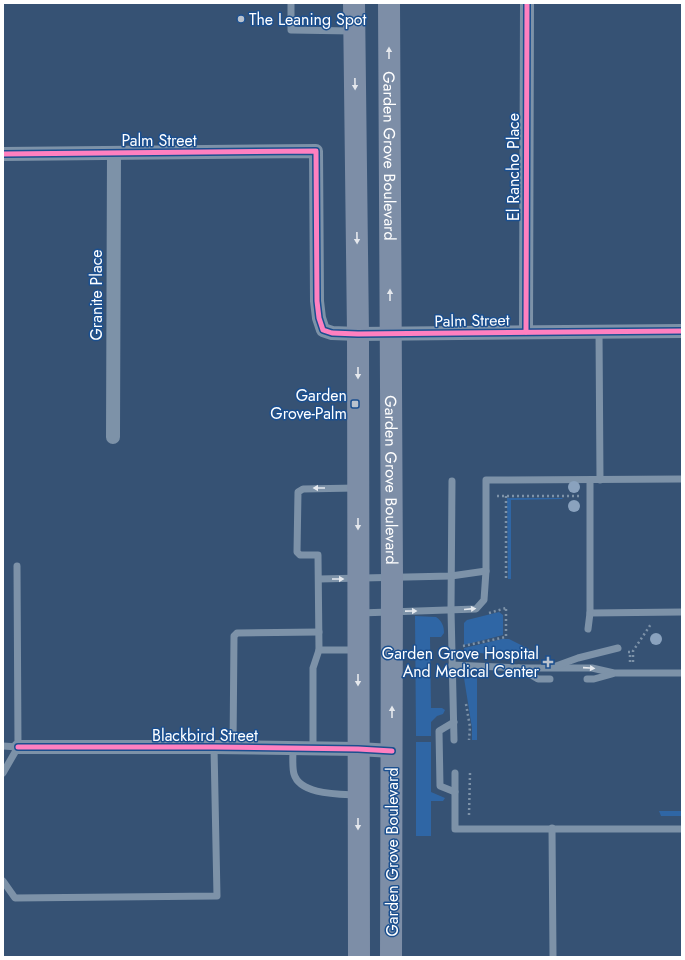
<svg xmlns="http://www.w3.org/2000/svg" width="685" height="960" viewBox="0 0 685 960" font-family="Jost,sans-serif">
<rect width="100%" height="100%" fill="#365274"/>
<g fill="#2f66a5">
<polygon points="507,498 563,498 562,499 511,500 511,579 508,579"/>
<polygon points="499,612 503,615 503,635 464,645 464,623 467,620"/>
<path d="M 415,616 L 436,617 C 442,621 444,626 444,633 L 441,637 L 430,637 L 431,708 L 442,708 L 445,710 L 443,714 L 437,716 L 431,722 L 431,736 L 416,736 Z"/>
<polygon points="502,639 509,639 529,649 529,659 464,651 464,648"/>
<polygon points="464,678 477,678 477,740 472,740 472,728"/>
<polygon points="416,742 431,742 431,792 445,798 443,801 431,801 431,836 416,836"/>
<polygon points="659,811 682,811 682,816 661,816"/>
</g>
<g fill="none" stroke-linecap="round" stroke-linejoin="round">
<g stroke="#7d92a8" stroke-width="2.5" stroke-dasharray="2 3" stroke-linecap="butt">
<polyline points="497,496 580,496"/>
<polyline points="506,496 506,579"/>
<polyline points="489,613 506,608"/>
<polyline points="463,646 506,637 506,608"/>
<polyline points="628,652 630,652 630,662"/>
<polyline points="633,662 633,651 651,624"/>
<polyline points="466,704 470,727 469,740"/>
<polyline points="469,815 470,773"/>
</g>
<g stroke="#7d92a8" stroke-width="7">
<polyline points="291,3 291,30 352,31"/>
<polyline points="599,331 600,480"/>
<polyline points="590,480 590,613 682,612"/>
<polyline points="452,481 451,610 454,740"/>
<polyline points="319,579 451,576 486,571"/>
<polyline points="360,613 476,609 484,600 486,571 486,480 682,479"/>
<polyline points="588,629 590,613"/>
<polyline points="319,650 318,555 300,555 297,552 298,492 303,489 356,488"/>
<polyline points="452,665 519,668 592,668 614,673 682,673"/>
<polyline points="556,666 578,658 618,648"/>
<polyline points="519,668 538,679 550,679"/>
<polyline points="587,679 594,679 612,674"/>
<polyline points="454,722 439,731 440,786 455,792"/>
<polyline points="3,746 18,747"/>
<polyline points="233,748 234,636 237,633 319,632"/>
<path d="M 293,748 C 293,756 292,767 294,774 C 300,795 339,794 357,795"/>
<polyline points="313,749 313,668 319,650 355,650"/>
<polyline points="3,773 18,747 17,566"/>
<polyline points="455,773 455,829 682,829"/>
<polyline points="552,828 553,957"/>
<polyline points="3,881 15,898 217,896 214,747"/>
</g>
<g stroke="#7d92a8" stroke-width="14">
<polyline points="3,154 316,151 317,301 319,318 323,330 332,333 358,334 682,331"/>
<polyline points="526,332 527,3"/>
<polyline points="113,437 114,153"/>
<polyline points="18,747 214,747 358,749 392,751"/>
</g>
<g stroke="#7d8ea7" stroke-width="22">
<polyline points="354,3 358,334 359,957"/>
<path id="s1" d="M 389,3 L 392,578 L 391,957"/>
</g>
<defs>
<g id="cycleway">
<polyline points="3,154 316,151 317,301 319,318 323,330 332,333 358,334 682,331"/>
<polyline points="526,332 527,3"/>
<polyline points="18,747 214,747 358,749 392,751"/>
</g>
</defs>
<use href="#cycleway" stroke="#1b4f8f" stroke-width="8"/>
<use href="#cycleway" stroke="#ff80c0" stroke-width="5"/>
</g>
<g fill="#8aa2be">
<circle cx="574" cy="487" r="6"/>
<circle cx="574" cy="506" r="6"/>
<circle cx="656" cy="639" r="6"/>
</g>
<defs><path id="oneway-solid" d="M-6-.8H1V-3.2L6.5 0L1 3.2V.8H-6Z"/></defs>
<g fill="#e5e8ed">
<use href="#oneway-solid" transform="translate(389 53) rotate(-90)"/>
<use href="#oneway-solid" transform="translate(355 84) rotate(89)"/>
<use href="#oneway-solid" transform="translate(357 238) rotate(89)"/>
<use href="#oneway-solid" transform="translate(390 295) rotate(-90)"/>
<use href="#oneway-solid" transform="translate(358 373) rotate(90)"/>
<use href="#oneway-solid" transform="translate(358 524) rotate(90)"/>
<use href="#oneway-solid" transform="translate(358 680) rotate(90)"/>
<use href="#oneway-solid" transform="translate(392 712) rotate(-90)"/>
<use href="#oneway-solid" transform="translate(358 824) rotate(90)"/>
</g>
<g fill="#e5e9ee">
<use href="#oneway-solid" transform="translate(319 488) rotate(180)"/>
<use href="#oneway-solid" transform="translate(338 579)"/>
<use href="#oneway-solid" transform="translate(470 609) rotate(-5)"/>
<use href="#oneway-solid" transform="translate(411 611) rotate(-1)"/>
<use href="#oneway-solid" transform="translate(589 668) rotate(4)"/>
</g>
<g fill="#b9c2ce" stroke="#1b4f8f" stroke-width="1.5">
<circle cx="241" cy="19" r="4"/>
<rect x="351" y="400" width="8" height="8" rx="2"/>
<path d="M546 656h4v4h4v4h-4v4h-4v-4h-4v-4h4z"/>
</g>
<g text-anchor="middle" stroke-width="3" stroke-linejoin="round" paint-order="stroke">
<g font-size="16" fill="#fff" stroke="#1b4f8f" text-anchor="end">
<text x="249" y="25" text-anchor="start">The Leaning Spot</text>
<text x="347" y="401">Garden<tspan x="347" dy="18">Grove-Palm</tspan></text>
<text x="539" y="659">Garden Grove Hospital<tspan x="539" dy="18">And Medical Center</tspan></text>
</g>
<g font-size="16" fill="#fff" stroke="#1b4f8f">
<text x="159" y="146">Palm Street</text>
<text dy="6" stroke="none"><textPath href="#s1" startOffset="153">Garden Grove Boulevard</textPath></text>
<text transform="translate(513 167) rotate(-90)" y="6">El Rancho Place</text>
<text transform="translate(96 295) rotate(-90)" y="6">Granite Place</text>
<text transform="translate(472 320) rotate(-1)" y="6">Palm Street</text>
<text dy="6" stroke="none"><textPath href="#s1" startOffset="477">Garden Grove Boulevard</textPath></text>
<text x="205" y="741">Blackbird Street</text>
<text transform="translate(392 852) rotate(-90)" y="6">Garden Grove Boulevard</text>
</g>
</g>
<rect width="685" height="960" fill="none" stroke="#ffffff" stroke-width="8"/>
</svg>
